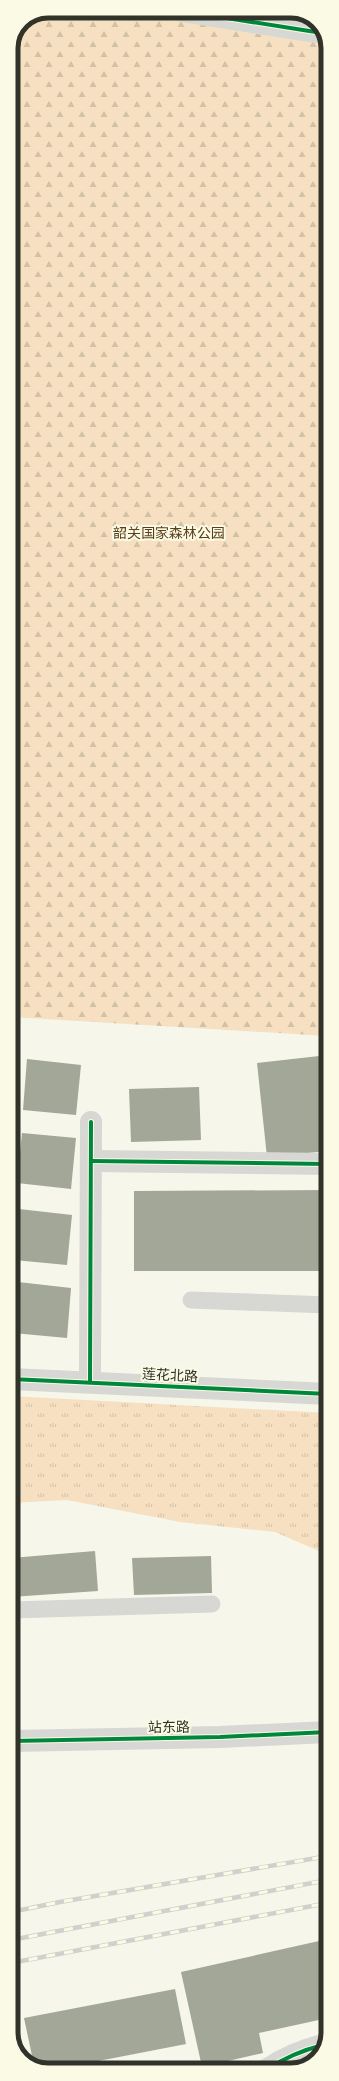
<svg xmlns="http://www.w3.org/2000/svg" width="339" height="2081" viewBox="0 0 339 2081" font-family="'Fira Sans Condensed','Noto Sans SC',sans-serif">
<defs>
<pattern id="grass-tufts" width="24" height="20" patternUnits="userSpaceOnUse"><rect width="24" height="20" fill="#f6e0c1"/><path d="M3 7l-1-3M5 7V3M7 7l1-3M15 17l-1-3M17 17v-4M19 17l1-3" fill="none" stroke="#d3c1a6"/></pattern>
<pattern id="forest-firs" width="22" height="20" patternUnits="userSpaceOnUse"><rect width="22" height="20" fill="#f6e0c1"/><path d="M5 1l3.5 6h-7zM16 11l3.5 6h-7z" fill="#d3c1a6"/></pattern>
</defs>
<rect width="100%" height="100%" fill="#f6f6ea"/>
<polygon fill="url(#grass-tufts)" points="11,1396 328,1413 328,1555 275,1532 180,1522 67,1500 11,1503"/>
<polygon fill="url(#forest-firs)" points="48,11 295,11 317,22 328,44 328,1036 11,1017 11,48 22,22"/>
<g fill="#a2a798">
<polygon points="328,1055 328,1151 267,1157 257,1063"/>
<polygon points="27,1059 81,1065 76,1115 23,1110"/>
<polygon points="199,1087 201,1140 131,1142 129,1089"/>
<polygon points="22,1133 76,1138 71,1189 17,1183"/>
<polygon points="328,1190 328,1271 134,1271 134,1191"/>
<polygon points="19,1209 72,1215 67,1265 14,1260"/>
<polygon points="18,1282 71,1288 67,1338 13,1333"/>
<polygon points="95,1551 98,1591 11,1597 11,1558"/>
<polygon points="211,1556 212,1593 134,1595 132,1558"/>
<polygon points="328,1939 328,2018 259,2033 263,2053 202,2067 181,1972"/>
<polygon points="175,1989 186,2044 52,2070 44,2070 34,2065 24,2018"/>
<polygon points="11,2020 14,2020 21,2057 11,2037"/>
</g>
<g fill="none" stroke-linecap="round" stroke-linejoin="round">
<g stroke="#d7d8d4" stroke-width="17">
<polyline points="191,1300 328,1305"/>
<polyline points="11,1610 212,1604"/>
</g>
<g stroke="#d7d8d4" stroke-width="22">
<polyline points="182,11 322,33"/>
<polyline points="91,1161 328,1164"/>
<polyline points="11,1379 328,1394"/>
<polyline points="90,1382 91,1122"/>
<polyline points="11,1741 220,1737 328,1732"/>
<path d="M 266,2070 C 284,2058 303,2050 323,2045"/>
</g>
<defs>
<g id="rail">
<polyline points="11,1912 60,1902 328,1856"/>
<polyline points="11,1940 328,1880"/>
<polyline points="11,1963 328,1903"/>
</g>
</defs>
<use href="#rail" stroke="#d0d0cd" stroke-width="4.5"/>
<use href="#rail" stroke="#fbfbe5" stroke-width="3" stroke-dasharray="9" stroke-linecap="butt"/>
<defs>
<g id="cycleway">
<polyline points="182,11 322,33"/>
<polyline points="91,1161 328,1164"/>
<polyline points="11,1379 328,1394"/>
<polyline points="90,1382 91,1122"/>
<polyline points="11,1741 220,1737 328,1732"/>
<path d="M 266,2070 C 284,2058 303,2050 323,2045"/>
</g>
</defs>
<use href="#cycleway" stroke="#fbfbe5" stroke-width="6"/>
<use href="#cycleway" stroke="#00873e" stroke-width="4"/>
</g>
<g text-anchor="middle" stroke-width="4" stroke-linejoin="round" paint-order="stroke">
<g font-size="14" fill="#5c3f1a" stroke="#fbfbe5">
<text x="169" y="538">韶关国家森林公园</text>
</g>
<g font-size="14" fill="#313229" stroke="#fbfbe5">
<text transform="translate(170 1375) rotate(3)" y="5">莲花北路</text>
<text transform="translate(169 1727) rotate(-1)" y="5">站东路</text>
</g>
</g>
<path d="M0 0H339V2081H0ZM48 18H291A30 30 0 0 1 321 48V2033A30 30 0 0 1 291 2063H48A30 30 0 0 1 18 2033V48A30 30 0 0 1 48 18Z" fill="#fbfbe5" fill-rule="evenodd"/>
<path fill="none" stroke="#313229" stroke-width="5" d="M48 18H291A30 30 0 0 1 321 48V2033A30 30 0 0 1 291 2063H48A30 30 0 0 1 18 2033V48A30 30 0 0 1 48 18Z"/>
</svg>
